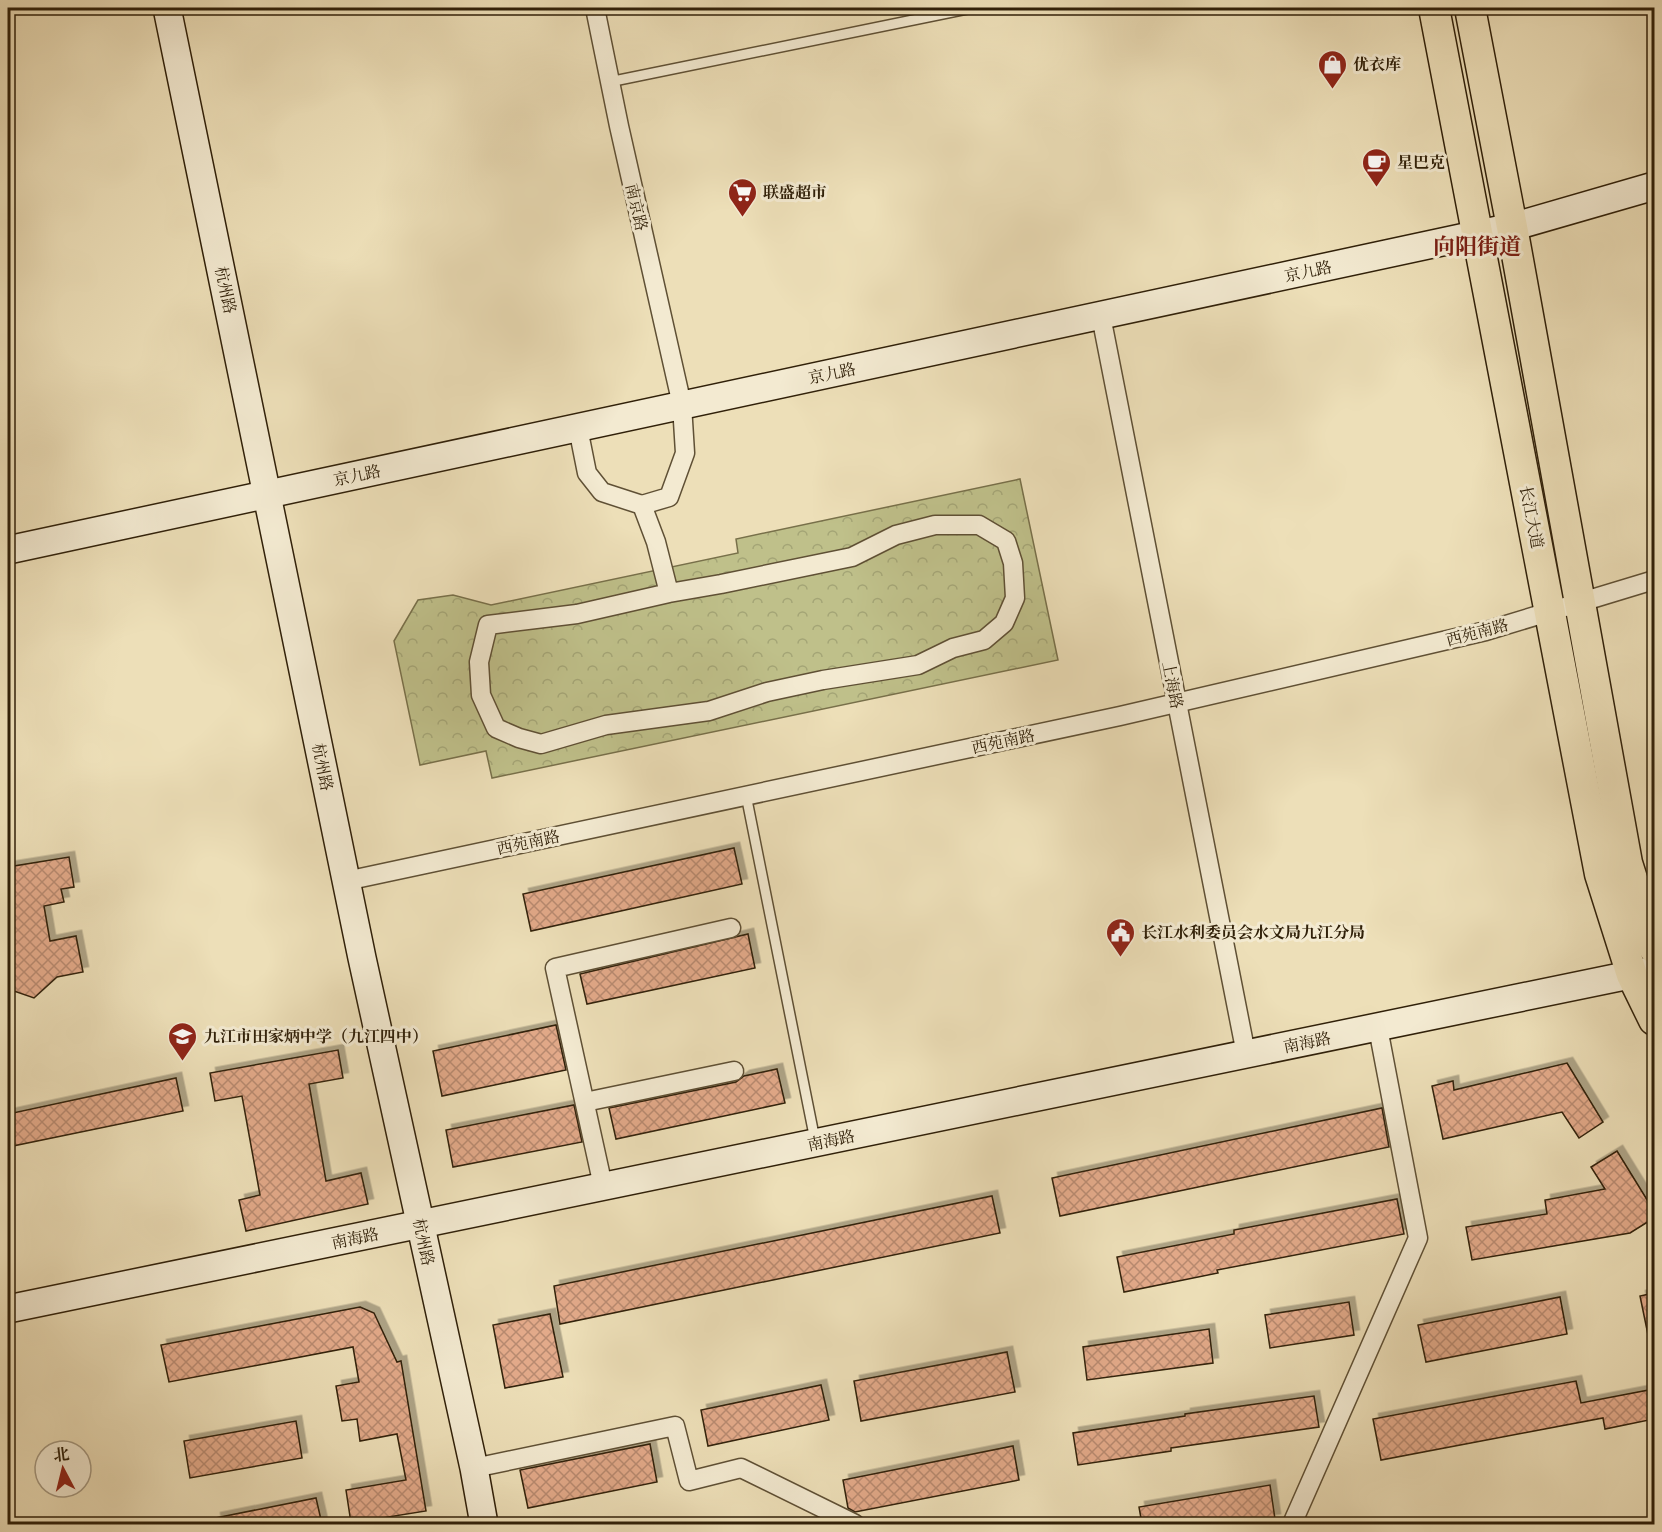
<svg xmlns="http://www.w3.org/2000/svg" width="1662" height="1532" viewBox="0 0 1662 1532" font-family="'Libre Caslon Text','Noto Serif SC',serif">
<defs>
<pattern id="forest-crowns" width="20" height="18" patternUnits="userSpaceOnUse" patternTransform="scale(1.5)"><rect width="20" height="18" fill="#bfc08a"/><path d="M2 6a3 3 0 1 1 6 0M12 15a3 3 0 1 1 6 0" fill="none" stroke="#a4a576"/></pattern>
<pattern id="building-cross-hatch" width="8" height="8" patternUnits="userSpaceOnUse" patternTransform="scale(1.5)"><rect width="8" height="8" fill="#e3aa8a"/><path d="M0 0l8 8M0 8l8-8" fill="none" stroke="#b88a6f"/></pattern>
<filter id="shadow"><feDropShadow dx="5.5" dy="-5.5" stdDeviation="0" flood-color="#0004"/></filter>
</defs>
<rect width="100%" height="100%" fill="#eddfb8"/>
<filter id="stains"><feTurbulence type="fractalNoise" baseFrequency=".00333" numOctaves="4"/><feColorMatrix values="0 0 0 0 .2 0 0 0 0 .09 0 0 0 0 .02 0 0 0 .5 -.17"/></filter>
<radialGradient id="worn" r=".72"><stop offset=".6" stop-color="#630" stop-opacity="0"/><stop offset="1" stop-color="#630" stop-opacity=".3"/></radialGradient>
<polygon fill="url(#forest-crowns)" stroke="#78704a" stroke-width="1.5" points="1020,479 1058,660 492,778 486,751 420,765 394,641 418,600 453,595 491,605 738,553 736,539"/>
<g fill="url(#building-cross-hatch)" stroke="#302009" stroke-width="1.5" filter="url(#shadow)">
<polygon points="734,848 742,884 531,931 523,894"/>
<polygon points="69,857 74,887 61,889 64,902 44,906 50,941 76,936 83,972 57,977 34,998 8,989 8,867"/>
<polygon points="748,934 755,968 587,1004 580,974"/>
<polygon points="556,1025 566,1070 442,1096 433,1051"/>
<polygon points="338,1050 343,1078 309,1084 326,1181 361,1173 368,1204 246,1231 239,1200 260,1195 242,1096 215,1101 210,1073"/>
<polygon points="1567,1063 1603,1122 1579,1138 1562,1112 1443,1139 1432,1086 1453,1081 1454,1090"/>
<polygon points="777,1069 785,1103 616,1139 609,1108 736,1082 744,1076"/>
<polygon points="176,1078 183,1111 8,1147 8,1114"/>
<polygon points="574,1105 582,1142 453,1167 446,1130"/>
<polygon points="1382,1108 1389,1147 1060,1216 1052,1178"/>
<polygon points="1617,1151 1654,1211 1654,1218 1630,1233 1472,1260 1466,1227 1547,1214 1545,1200 1605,1189 1591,1167"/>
<polygon points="992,1196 1000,1233 560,1324 554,1286"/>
<polygon points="1397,1199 1404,1234 1217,1270 1218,1273 1124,1292 1117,1257 1234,1234 1234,1230"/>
<polygon points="1654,1293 1654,1334 1648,1335 1640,1296"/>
<polygon points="1560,1297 1567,1334 1426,1362 1418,1325"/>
<polygon points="1349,1302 1354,1335 1270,1348 1265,1315"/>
<polygon points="360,1307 374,1313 397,1362 401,1361 426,1511 351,1523 346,1490 406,1480 397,1434 360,1441 357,1419 342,1421 336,1386 359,1382 353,1347 169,1382 161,1345"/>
<polygon points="550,1314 563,1377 505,1388 493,1325"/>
<polygon points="1209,1329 1213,1363 1087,1380 1083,1347"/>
<polygon points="1007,1352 1015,1392 861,1421 854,1381"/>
<polygon points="1576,1381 1581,1403 1654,1389 1654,1419 1605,1429 1603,1418 1381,1460 1373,1419"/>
<polygon points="821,1385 829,1420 708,1446 701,1410"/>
<polygon points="1314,1396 1319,1427 1171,1448 1171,1451 1078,1465 1073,1433 1185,1416 1185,1414"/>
<polygon points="296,1421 302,1458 190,1478 184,1441"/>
<polygon points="650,1444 657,1482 528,1508 520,1470"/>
<polygon points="1013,1446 1019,1480 855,1512 848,1508 843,1480"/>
<polygon points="1270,1485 1275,1519 1243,1524 1142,1524 1139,1507"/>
<polygon points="316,1498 322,1524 216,1524 215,1518"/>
</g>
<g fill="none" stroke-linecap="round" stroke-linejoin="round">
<defs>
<g id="service">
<polyline points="609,82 972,8"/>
<polyline points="746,795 815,1140"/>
</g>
<g id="minor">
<polyline points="595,8 619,126 682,405 685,453 669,497 642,505"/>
<polyline points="1101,316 1246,1054"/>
<polyline points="578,428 587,473 602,492 642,505 656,542 669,593 577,614 488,625 479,662 481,695 496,728 519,738 541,744 606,725 709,711 767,692 823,680 918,665 953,648 984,640 1004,623 1015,598 1013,563 1006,541 979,525 935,525 896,535 852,557 721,584 669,593"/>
<polyline points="346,881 1120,716 1486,631 1654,580"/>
<polyline points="585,1102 734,1071"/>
<polyline points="603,1186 555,968 731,928"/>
<polyline points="474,1468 675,1426 689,1481 741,1468 855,1524"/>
<polyline points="1292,1524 1418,1238 1378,1028"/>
</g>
<g id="secondary">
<polyline points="167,8 362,958 474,1468 484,1524"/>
<polyline points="8,550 1512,227 1654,186"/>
<polyline points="8,1309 1654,970"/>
</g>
<g id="primary">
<polyline points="1434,8 1600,874 1632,975 1654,1020"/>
<polyline points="1470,8 1512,227 1627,863 1654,948"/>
</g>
</defs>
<use href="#service" stroke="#5f5035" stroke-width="12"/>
<use href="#minor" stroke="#5f5035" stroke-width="21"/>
<use href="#secondary" stroke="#302009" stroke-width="30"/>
<use href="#primary" stroke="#302009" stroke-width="33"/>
<use href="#service" stroke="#f3ead1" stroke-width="9"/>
<use href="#minor" stroke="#f3ead1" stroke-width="18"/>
<use href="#secondary" stroke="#f3ead1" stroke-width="27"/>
<use href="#primary" stroke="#eddfb8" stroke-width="30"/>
</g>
<defs>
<symbol id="shop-pin" viewBox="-11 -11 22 30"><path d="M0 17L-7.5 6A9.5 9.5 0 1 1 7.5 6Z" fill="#8f2418" stroke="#f3ead1"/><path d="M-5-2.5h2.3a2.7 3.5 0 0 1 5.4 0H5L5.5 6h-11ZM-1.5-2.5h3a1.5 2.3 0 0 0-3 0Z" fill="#fff"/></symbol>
<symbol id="cafe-pin" viewBox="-11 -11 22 30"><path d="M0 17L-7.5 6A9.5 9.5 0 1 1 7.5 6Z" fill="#8f2418" stroke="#f3ead1"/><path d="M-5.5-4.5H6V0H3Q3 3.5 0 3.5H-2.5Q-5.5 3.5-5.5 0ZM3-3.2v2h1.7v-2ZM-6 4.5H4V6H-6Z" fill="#fff"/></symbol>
<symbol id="supermarket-pin" viewBox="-11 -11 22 30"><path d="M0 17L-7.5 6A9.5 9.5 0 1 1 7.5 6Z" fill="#8f2418" stroke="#f3ead1"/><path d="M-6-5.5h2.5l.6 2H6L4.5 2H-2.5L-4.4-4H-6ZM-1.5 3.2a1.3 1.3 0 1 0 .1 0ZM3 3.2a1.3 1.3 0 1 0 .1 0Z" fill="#fff"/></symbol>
<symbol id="civic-pin" viewBox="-11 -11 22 30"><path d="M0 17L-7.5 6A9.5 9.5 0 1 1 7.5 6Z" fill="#8f2418" stroke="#f3ead1"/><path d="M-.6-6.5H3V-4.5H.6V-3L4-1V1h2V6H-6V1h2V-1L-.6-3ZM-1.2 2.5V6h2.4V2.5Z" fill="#fff"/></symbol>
<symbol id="school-pin" viewBox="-11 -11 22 30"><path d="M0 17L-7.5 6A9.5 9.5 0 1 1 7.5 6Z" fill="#8f2418" stroke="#f3ead1"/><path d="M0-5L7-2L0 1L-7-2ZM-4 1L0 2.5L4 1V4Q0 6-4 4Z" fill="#fff"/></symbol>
</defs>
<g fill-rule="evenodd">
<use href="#shop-pin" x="1316" y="48" width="33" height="45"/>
<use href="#cafe-pin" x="1360" y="146" width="33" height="45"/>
<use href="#supermarket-pin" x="726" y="176" width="33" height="45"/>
<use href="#civic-pin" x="1104" y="916" width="33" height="45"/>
<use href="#school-pin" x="166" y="1020" width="33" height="45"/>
</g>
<g text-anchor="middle" stroke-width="6" stroke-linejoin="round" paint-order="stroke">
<g font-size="16" font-weight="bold" fill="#302009" stroke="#f3ead1" text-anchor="start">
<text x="1353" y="70">优衣库</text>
<text x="1397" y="168">星巴克</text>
<text x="763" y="198">联盛超市</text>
<text x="1141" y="938">长江水利委员会水文局九江分局</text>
<text x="204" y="1042">九江市田家炳中学（九江四中）</text>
</g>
<g font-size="16" fill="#302009" stroke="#f3ead1">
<text transform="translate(637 207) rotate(77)" y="6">南京路</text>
<text transform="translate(1308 271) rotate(-12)" y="6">京九路</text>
<text transform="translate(226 290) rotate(78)" y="6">杭州路</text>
<text transform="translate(832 373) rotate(-12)" y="6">京九路</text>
<text transform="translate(357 475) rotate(-12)" y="6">京九路</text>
<text transform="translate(1532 517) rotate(79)" y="6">长江大道</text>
<text transform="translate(1477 632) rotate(-15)" y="6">西苑南路</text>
<text transform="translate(1173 685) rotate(79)" y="6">上海路</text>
<text transform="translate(1003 741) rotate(-12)" y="6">西苑南路</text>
<text transform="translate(323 767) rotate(79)" y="6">杭州路</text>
<text transform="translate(528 842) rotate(-12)" y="6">西苑南路</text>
<text transform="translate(1307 1042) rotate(-11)" y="6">南海路</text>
<text transform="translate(831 1140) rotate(-12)" y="6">南海路</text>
<text transform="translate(355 1238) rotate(-12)" y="6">南海路</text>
<text transform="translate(424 1242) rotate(78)" y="6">杭州路</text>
</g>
<g font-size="22" font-weight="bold" fill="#7a1f14" stroke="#f3ead1">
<text x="1477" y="254">向阳街道</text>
</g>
</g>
<rect width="1662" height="1532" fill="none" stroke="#eddfb8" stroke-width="30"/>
<rect x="9" y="9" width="1644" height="1514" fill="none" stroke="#302009" stroke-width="3"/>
<rect x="15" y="15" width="1632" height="1502" fill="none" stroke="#302009" stroke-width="1.5"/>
<g transform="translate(63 1469) rotate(353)"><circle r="28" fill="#f3ead1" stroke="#a59981" stroke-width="1.5"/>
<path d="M0-4.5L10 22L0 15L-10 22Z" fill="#8f2418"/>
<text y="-9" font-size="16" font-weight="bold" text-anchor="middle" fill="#302009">北</text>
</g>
<rect width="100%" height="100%" filter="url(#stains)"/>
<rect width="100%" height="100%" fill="url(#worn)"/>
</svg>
